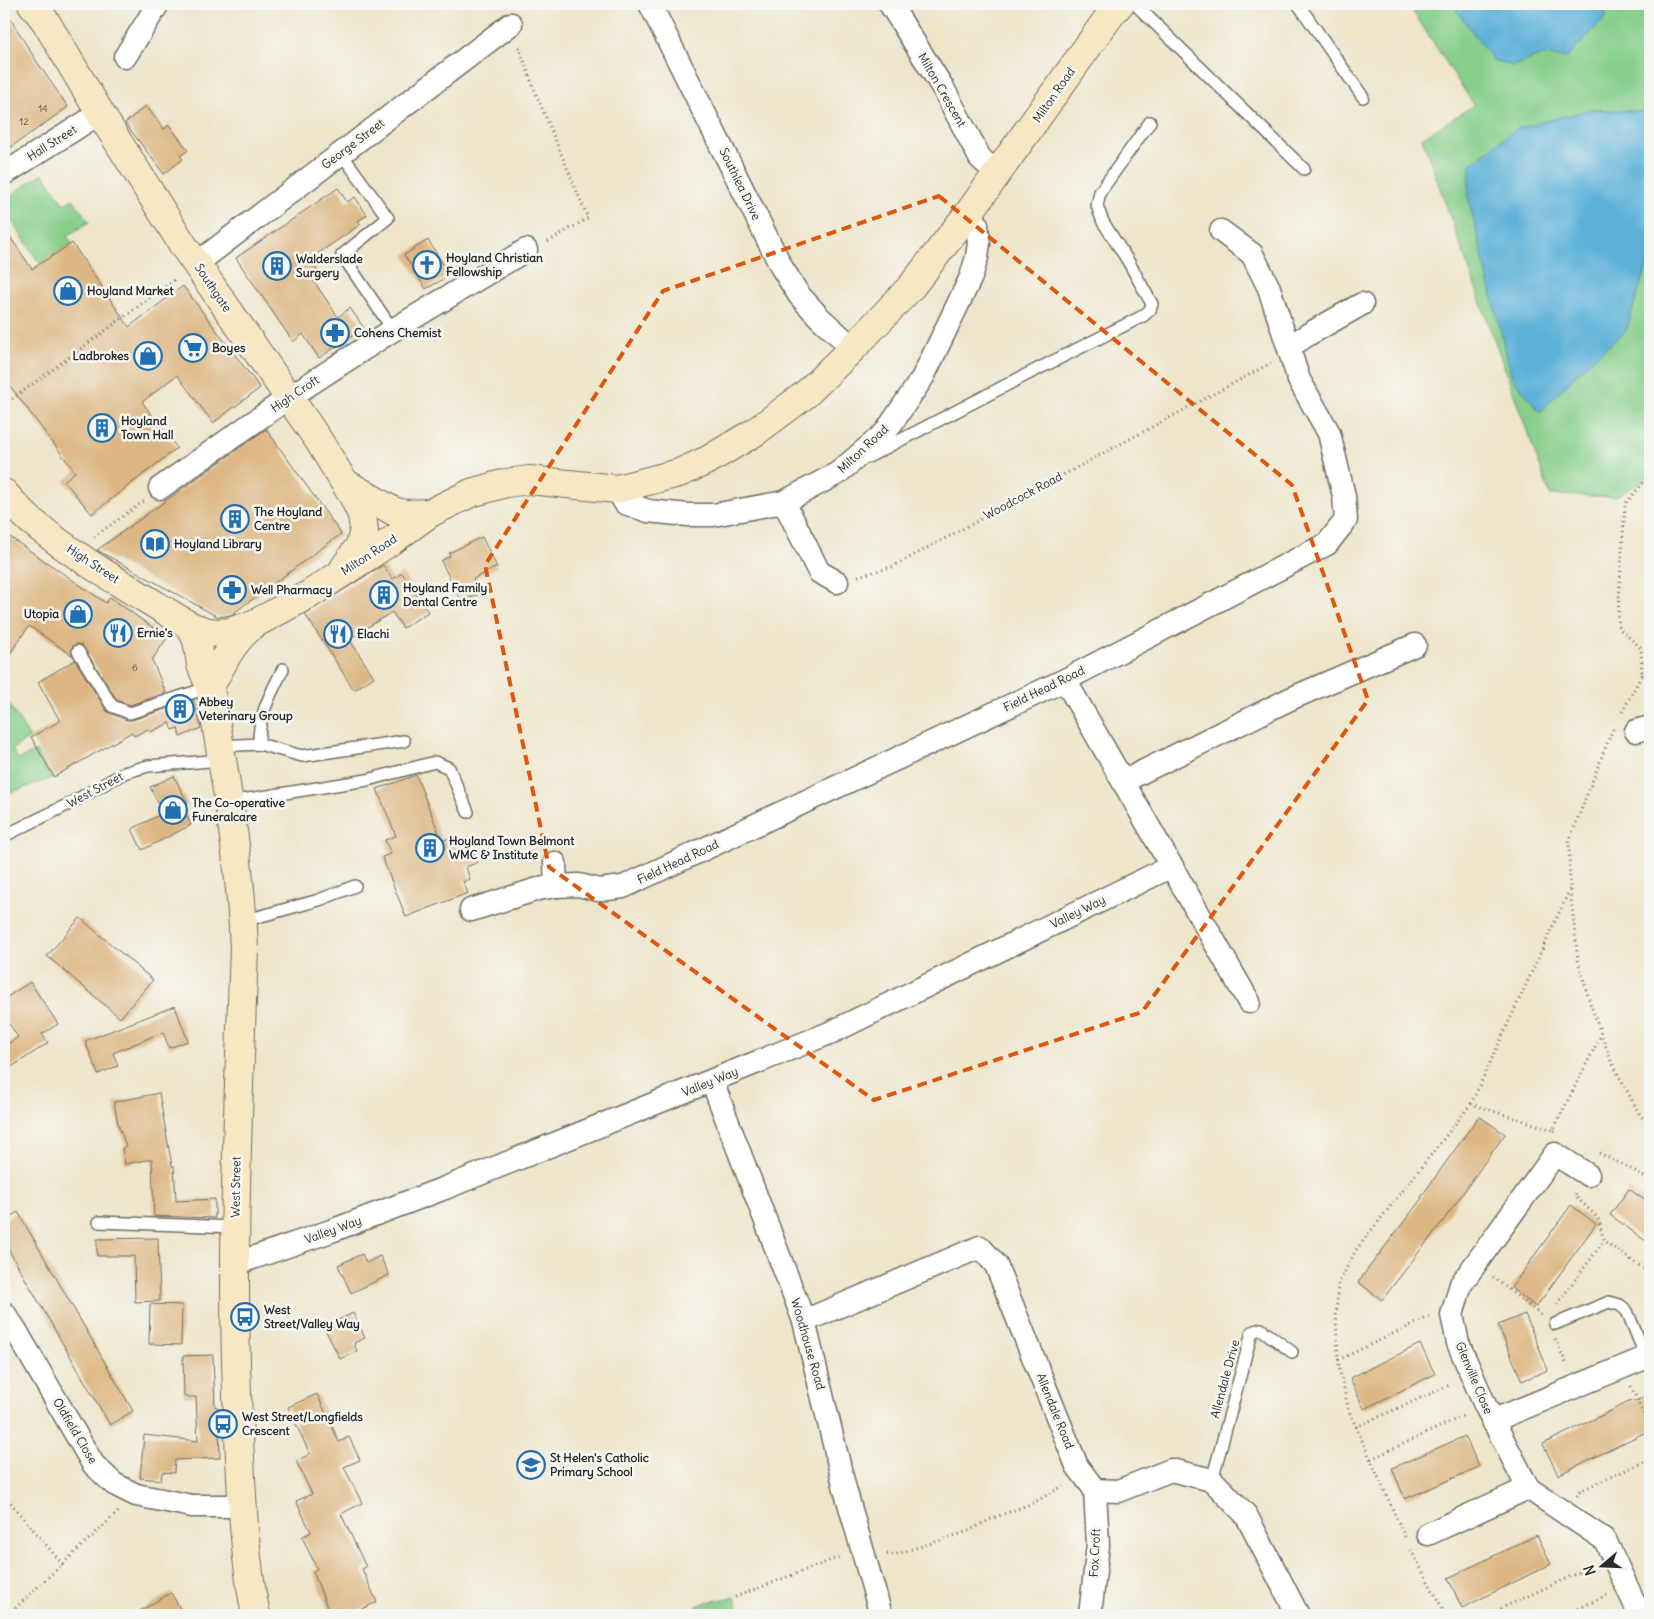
<svg xmlns="http://www.w3.org/2000/svg" width="1654" height="1619" viewBox="0 0 1654 1619" font-family="Delius,sans-serif">
<rect width="100%" height="100%" fill="#f6f6f2"/>
<filter id="ink" filterUnits="userSpaceOnUse"><feTurbulence type="fractalNoise" baseFrequency=".02" numOctaves="2"/><feDisplacementMap in="SourceGraphic" scale="10" xChannelSelector="R" yChannelSelector="G"/><feConvolveMatrix kernelMatrix="1 2 1 2 8 2 1 2 1" color-interpolation-filters="sRGB"/></filter>
<filter id="wash" filterUnits="userSpaceOnUse"><feTurbulence type="fractalNoise" baseFrequency=".0096" numOctaves="4" result="noise"/><feDisplacementMap in="SourceGraphic" scale="20" xChannelSelector="R" yChannelSelector="G"/><feGaussianBlur stdDeviation="1.12" result="paint"/><feColorMatrix in="noise" values="0 0 0 0 0 0 0 0 0 0 0 0 0 0 0 0 0 1.4 0 .05"/><feComposite in="paint" operator="in"/></filter>
<g filter="url(#wash)">
<rect width="100%" height="100%" fill="#eee5ca"/>
<g fill="#86ce8a" stroke="#587c5a">
<polygon points="1408,4 1650,4 1650,478 1614,497 1550,495 1422,138 1474,105"/>
<polygon points="43,173 64,204 73,199 89,222 67,236 72,243 40,264 4,209 4,200"/>
<polygon points="4,696 30,738 12,749 18,760 36,751 52,778 4,795"/>
<polygon points="735,1597 740,1615 678,1615 706,1602"/>
</g>
<g fill="#5cb1d8" stroke="#446e82">
<polygon points="1452,4 1600,4 1607,16 1567,58 1542,55 1513,66 1493,60"/>
<polygon points="1592,109 1650,112 1650,259 1639,289 1626,331 1582,368 1540,412 1512,377 1468,197 1470,164 1516,129"/>
</g>
<g id="blocks">
<g fill="#ddb783">
<polygon points="4,9 37,62 68,107 4,152"/>
<polygon points="146,106 164,129 169,125 188,150 180,156 183,159 164,174 125,123"/>
<polygon points="338,188 347,202 355,197 367,215 358,221 361,224 310,259 318,272 311,277 338,317 350,308 364,328 319,358 303,334 293,342 236,258"/>
<polygon points="4,228 32,269 72,243 129,327 183,286 260,388 213,423 177,375 142,402 177,448 92,514 64,481 75,472 4,378"/>
<polygon points="428,240 450,275 426,289 404,255"/>
<polygon points="266,429 341,534 231,615 218,617 97,550"/>
<polygon points="4,533 106,603 110,597 167,638 152,660 166,693 130,705 117,700 82,645 77,644 72,647 71,652 73,656 29,626 4,662"/>
<polygon points="482,537 497,567 473,579 480,593 462,602 441,561 450,556 449,553"/>
<polygon points="383,565 393,579 402,573 428,612 403,628 392,612 349,639 374,677 354,690 305,614"/>
<polygon points="75,660 106,710 109,713 127,720 132,720 194,700 201,728 180,737 178,728 173,730 170,723 150,732 148,729 134,736 132,732 54,777 31,737 60,721 38,682"/>
<polygon points="416,775 442,841 454,836 456,843 468,838 478,862 466,867 470,879 463,882 468,893 406,917 382,857 391,854 385,840 396,836 377,789"/>
<polygon points="174,776 188,804 183,807 191,825 142,850 132,829 163,813 150,787"/>
<polygon points="80,918 153,980 120,1018 47,956"/>
<polygon points="30,982 58,1024 42,1034 48,1043 4,1072 4,1047 18,1037 4,1016 4,999"/>
<polygon points="175,1006 188,1041 169,1048 163,1032 113,1053 118,1066 98,1074 85,1041"/>
<polygon points="159,1093 172,1166 174,1166 176,1201 215,1199 215,1218 154,1216 152,1159 125,1164 122,1148 126,1146 118,1124 114,1102"/>
<polygon points="1479,1116 1505,1134 1443,1221 1382,1300 1358,1282 1422,1198 1421,1197"/>
<polygon points="1629,1189 1650,1204 1650,1244 1610,1215"/>
<polygon points="1571,1205 1596,1224 1536,1307 1511,1288"/>
<polygon points="18,1212 133,1411 110,1425 4,1242 4,1220"/>
<polygon points="158,1238 160,1301 135,1302 134,1256 97,1256 97,1239"/>
<polygon points="362,1254 366,1263 380,1256 389,1275 351,1293 338,1265"/>
<polygon points="150,1304 182,1305 181,1345 149,1344"/>
<polygon points="353,1313 365,1338 354,1343 357,1351 340,1359 324,1327"/>
<polygon points="1525,1314 1548,1370 1522,1381 1498,1325"/>
<polygon points="1420,1344 1435,1374 1364,1409 1350,1378"/>
<polygon points="213,1355 215,1407 218,1407 220,1458 175,1460 174,1473 162,1472 161,1480 140,1478 144,1435 198,1441 196,1397 184,1397 183,1356"/>
<polygon points="317,1394 339,1442 349,1437 360,1460 344,1467 362,1503 341,1514 366,1567 362,1569 377,1602 348,1615 330,1615 313,1571 317,1569 302,1537 311,1532 296,1501 312,1494 296,1461 310,1454 288,1407"/>
<polygon points="1650,1394 1650,1430 1558,1475 1543,1444 1633,1400 1634,1402"/>
<polygon points="1465,1436 1479,1467 1405,1499 1392,1468"/>
<polygon points="1537,1535 1551,1564 1462,1608 1448,1578"/>
<polygon points="171,1593 184,1615 133,1615 162,1598"/>
</g>
</g>
</g>
<g filter="url(#ink)">
<use href="#blocks" fill-opacity="0" stroke="#6f6c63" stroke-width="1"/>
<g fill="none" stroke-linecap="round" stroke-linejoin="round">
<defs>
<g id="lane">
<polyline points="1135,4 1304,169"/>
<polyline points="1298,4 1363,97"/>
<polyline points="341,153 388,218 342,255 393,330"/>
<polyline points="868,457 1020,378 1143,316 1150,310 1152,304 1128,261 1103,222 1097,206 1100,192 1150,122"/>
<polyline points="78,651 112,706 130,713 210,687"/>
<path d="M 259,744 C 258,716 271,693 283,669"/>
<polyline points="220,746 259,744 302,756 404,741"/>
<polyline points="229,802 367,780 435,762 449,768 468,812"/>
<polyline points="4,836 69,804 124,773 148,766 222,760"/>
<polyline points="243,921 319,900 355,886"/>
<polyline points="99,1222 235,1227"/>
<polyline points="1555,1324 1609,1302 1620,1305 1627,1311 1646,1357"/>
<polyline points="1212,1480 1252,1332 1261,1329 1292,1352"/>
</g>
<g id="street">
<polyline points="650,4 782,268 799,295 820,318 853,348"/>
<polyline points="890,4 943,88 980,158 998,174"/>
<polyline points="125,57 158,4"/>
<polyline points="4,174 100,113"/>
<polyline points="196,264 511,24"/>
<polyline points="1289,347 1309,334 1362,304"/>
<polyline points="160,488 288,398 393,330 526,250"/>
<polyline points="617,489 625,503 648,511 688,515 713,515 784,502 838,473 885,433 923,377 971,277 977,257 979,243 977,225 971,210"/>
<polyline points="784,502 819,572 837,582"/>
<polyline points="1065,680 1249,1002"/>
<polyline points="1636,731 1650,727"/>
<polyline points="1124,781 1290,699 1415,645"/>
<polyline points="555,863 556,886"/>
<polyline points="471,910 538,889 556,886 579,885 599,890 623,887 1065,680 1327,544 1346,520 1344,496 1329,433 1299,380 1269,288 1252,254 1221,231"/>
<polyline points="712,1081 804,1321 845,1489 881,1615"/>
<polyline points="1588,1175 1555,1154 1461,1284 1452,1315 1458,1343 1485,1405 1528,1488 1605,1540 1640,1615"/>
<polyline points="235,1264 331,1231 445,1188 832,1032 1172,866"/>
<polyline points="4,1313 15,1329 93,1464 114,1484 136,1495 192,1506 242,1506"/>
<polyline points="804,1321 980,1247 996,1265 1077,1466 1095,1490 1118,1491 1171,1470 1212,1480 1246,1515 1298,1615"/>
<polyline points="1492,1421 1650,1356"/>
<polyline points="1428,1534 1528,1488"/>
<polyline points="1090,1615 1098,1545 1095,1490"/>
</g>
<g id="secondary">
<polyline points="32,4 46,22 100,113 183,245 317,438 354,498 362,515 364,530 360,545 344,568"/>
<polyline points="347,484 393,511 405,514 430,513"/>
<path d="M 4,493 C 12,502 21,512 30,520 C 79,561 136,592 190,626 L 204,631 L 218,633 L 229,632 L 254,624 L 310,594 L 394,539 L 430,513 L 471,493 L 506,483 L 529,480 L 617,489 L 679,473 L 708,460 L 755,432 L 806,394 L 853,348 L 911,287 L 971,210 L 1111,14 L 1120,4"/>
<path d="M 190,626 L 197,640 L 201,665 L 210,687 C 224,773 241,861 244,949 C 238,1112 230,1275 239,1438 C 242,1497 244,1557 256,1615"/>
<path d="M 210,687 C 224,661 231,643 254,624"/>
</g>
</defs>
<use href="#lane" stroke="#6f6c63" stroke-width="14"/>
<use href="#street" stroke="#6f6c63" stroke-width="25"/>
<use href="#secondary" stroke="#6f6c63" stroke-width="30"/>
<g stroke="#6f6c63" stroke-width="3" stroke-dasharray="1 4" stroke-linecap="butt">
<polyline points="519,47 534,89 588,218 546,243"/>
<polyline points="4,405 177,278"/>
<polyline points="94,537 144,501"/>
<polyline points="858,576 892,567 1271,363"/>
<polyline points="1642,675 1650,663"/>
<polyline points="1622,712 1642,675 1641,648 1619,628 1618,614 1625,504 1650,475"/>
<polyline points="1613,729 1608,741 1569,841 1570,889 1578,960 1590,1003 1611,1061 1639,1113 1650,1128"/>
<polyline points="1471,1104 1570,889"/>
<polyline points="1555,1131 1553,1130 1601,1035"/>
<polyline points="1599,1153 1637,1172 1650,1181"/>
<polyline points="1576,1194 1575,1196 1598,1218 1604,1241 1650,1273"/>
<polyline points="1493,1277 1541,1315"/>
<polyline points="1557,1304 1604,1241"/>
<polyline points="1555,1339 1567,1365"/>
<polyline points="1338,1360 1431,1316"/>
<polyline points="1631,1386 1650,1428"/>
<polyline points="1356,1427 1452,1384"/>
<polyline points="1371,1459 1465,1415"/>
<polyline points="4,1495 63,1565"/>
<polyline points="1577,1496 1580,1491 1650,1459"/>
<polyline points="1405,1537 1349,1411 1339,1368 1336,1318 1338,1284 1356,1250 1471,1104 1553,1130 1553,1132"/>
<polyline points="1411,1550 1446,1615"/>
<polyline points="887,1554 894,1555 966,1532 993,1518 1033,1503 1063,1486"/>
<polyline points="735,1597 842,1556"/>
<polyline points="8,1615 119,1511"/>
<polyline points="1487,1615 1593,1566"/>
<polyline points="1565,1615 1607,1595"/>
</g>
<use href="#lane" stroke="#fff" stroke-width="11"/>
<use href="#street" stroke="#fff" stroke-width="22"/>
<use href="#secondary" stroke="#f7e8c3" stroke-width="28"/>
</g>
</g>
<path fill="none" stroke="#df570e" stroke-width="4" stroke-dasharray="10 6" stroke-linejoin="round" d="M 939,196 L 1292,485 L 1368,700 L 1142,1012 L 874,1100 L 549,867 L 485,565 L 663,291 Z"/>
<defs>
<symbol id="church-ring" viewBox="-11 -11 22 22"><circle r="9.5" fill="#f6f6f2" stroke="#1f6fb2" stroke-width="1.5"/><path d="M-1.2-6h2.4v3.5h3.3v2.4h-3.3V6h-2.4V-.1h-3.3v-2.4h3.3Z" fill="#1f6fb2"/></symbol>
<symbol id="building-ring" viewBox="-11 -11 22 22"><circle r="9.5" fill="#f6f6f2" stroke="#1f6fb2" stroke-width="1.5"/><path d="M-4-6H4V6H1V3H-1V6H-4ZM-2.5-4.3h1.7v1.8h-1.7ZM.8-4.3h1.7v1.8H.8ZM-2.5-1h1.7V.8h-1.7ZM.8-1h1.7V.8H.8Z" fill="#1f6fb2"/></symbol>
<symbol id="shop-ring" viewBox="-11 -11 22 22"><circle r="9.5" fill="#f6f6f2" stroke="#1f6fb2" stroke-width="1.5"/><path d="M-5-2.5h2.3a2.7 3.5 0 0 1 5.4 0H5L5.5 6h-11ZM-1.5-2.5h3a1.5 2.3 0 0 0-3 0Z" fill="#1f6fb2"/></symbol>
<symbol id="pharmacy-ring" viewBox="-11 -11 22 22"><circle r="9.5" fill="#f6f6f2" stroke="#1f6fb2" stroke-width="1.5"/><path d="M-2-6h4v4h4v4h-4v4h-4v-4h-4v-4h4Z" fill="#1f6fb2"/></symbol>
<symbol id="supermarket-ring" viewBox="-11 -11 22 22"><circle r="9.5" fill="#f6f6f2" stroke="#1f6fb2" stroke-width="1.5"/><path d="M-6-5.5h2.5l.6 2H6L4.5 2H-2.5L-4.4-4H-6ZM-1.5 3.2a1.3 1.3 0 1 0 .1 0ZM3 3.2a1.3 1.3 0 1 0 .1 0Z" fill="#1f6fb2"/></symbol>
<symbol id="library-ring" viewBox="-11 -11 22 22"><circle r="9.5" fill="#f6f6f2" stroke="#1f6fb2" stroke-width="1.5"/><path d="M-6-4Q-3-5.5-.7-3.5V5Q-3 3-6 4ZM6-4Q3-5.5 .7-3.5V5Q3 3 6 4Z" fill="#1f6fb2"/></symbol>
<symbol id="restaurant-ring" viewBox="-11 -11 22 22"><circle r="9.5" fill="#f6f6f2" stroke="#1f6fb2" stroke-width="1.5"/><path d="M-5-6h1v4h1v-4h1v4h1v-4h1v5L-1.5 .5V6h-2V.5L-5-1ZM5-6V6H3V1.5H1.5Q1.5-4 5-6Z" fill="#1f6fb2"/></symbol>
<symbol id="bus-ring" viewBox="-11 -11 22 22"><circle r="9.5" fill="#f6f6f2" stroke="#1f6fb2" stroke-width="1.5"/><path d="M-5-6H5V4H4V6H2V4H-2V6H-4V4H-5ZM-3.5-4V0h7V-4ZM-3.5 1.2v1.5H-2V1.2ZM2 1.2v1.5H3.5V1.2Z" fill="#1f6fb2"/></symbol>
<symbol id="school-ring" viewBox="-11 -11 22 22"><circle r="9.5" fill="#f6f6f2" stroke="#1f6fb2" stroke-width="1.5"/><path d="M0-5L7-2L0 1L-7-2ZM-4 1L0 2.5L4 1V4Q0 6-4 4Z" fill="#1f6fb2"/></symbol>
</defs>
<g fill-rule="evenodd">
<use href="#church-ring" x="411" y="249" width="32" height="32"/>
<use href="#building-ring" x="261" y="250" width="32" height="32"/>
<use href="#shop-ring" x="52" y="275" width="32" height="32"/>
<use href="#pharmacy-ring" x="319" y="317" width="32" height="32"/>
<use href="#supermarket-ring" x="177" y="332" width="32" height="32"/>
<use href="#shop-ring" x="132" y="340" width="32" height="32"/>
<use href="#building-ring" x="86" y="412" width="32" height="32"/>
<use href="#building-ring" x="219" y="503" width="32" height="32"/>
<use href="#library-ring" x="139" y="528" width="32" height="32"/>
<use href="#pharmacy-ring" x="216" y="574" width="32" height="32"/>
<use href="#building-ring" x="368" y="579" width="32" height="32"/>
<use href="#shop-ring" x="62" y="598" width="32" height="32"/>
<use href="#restaurant-ring" x="102" y="617" width="32" height="32"/>
<use href="#restaurant-ring" x="322" y="618" width="32" height="32"/>
<use href="#building-ring" x="164" y="693" width="32" height="32"/>
<use href="#shop-ring" x="157" y="794" width="32" height="32"/>
<use href="#building-ring" x="414" y="832" width="32" height="32"/>
<use href="#bus-ring" x="229" y="1301" width="32" height="32"/>
<use href="#bus-ring" x="207" y="1408" width="32" height="32"/>
<use href="#school-ring" x="515" y="1449" width="32" height="32"/>
</g>
<g text-anchor="middle" stroke-width="5" stroke-linejoin="round" paint-order="stroke">
<g font-size="10" fill="#584e41">
<text x="43" y="112">14</text>
<text x="24" y="125">12</text>
<text x="135" y="671">6</text>
</g>
<g font-size="12" fill="#2b2b2b" stroke="#f6f6f2">
<text transform="translate(942 90) rotate(60)" y="4">Milton Crescent</text>
<text transform="translate(1054 95) rotate(-55)" y="4">Milton Road</text>
<text transform="translate(52 143) rotate(-32)" y="4">Hall Street</text>
<text transform="translate(353 144) rotate(-37)" y="4">George Street</text>
<text transform="translate(740 184) rotate(64)" y="4">Southlea Drive</text>
<text transform="translate(213 288) rotate(56)" y="4">Southgate</text>
<text transform="translate(295 394) rotate(-34)" y="4">High Croft</text>
<text transform="translate(863 449) rotate(-43)" y="4">Milton Road</text>
<text transform="translate(1023 496) rotate(-28)" y="4">Woodcock Road</text>
<text transform="translate(369 555) rotate(-33)" y="4">Milton Road</text>
<text transform="translate(93 564) rotate(33)" y="4">High Street</text>
<text transform="translate(1044 689) rotate(-26)" y="4">Field Head Road</text>
<text transform="translate(95 790) rotate(-28)" y="4">West Street</text>
<text transform="translate(678 862) rotate(-25)" y="4">Field Head Road</text>
<text transform="translate(1078 912) rotate(-26)" y="4">Valley Way</text>
<text transform="translate(710 1082) rotate(-22)" y="4">Valley Way</text>
<text transform="translate(236 1187) rotate(-89)" y="4">West Street</text>
<text transform="translate(333 1230) rotate(-20)" y="4">Valley Way</text>
<text transform="translate(808 1344) rotate(74)" y="4">Woodhouse Road</text>
<text transform="translate(1474 1378) rotate(67)" y="4">Glenville Close</text>
<text transform="translate(1225 1379) rotate(-75)" y="4">Allendale Drive</text>
<text transform="translate(1055 1411) rotate(68)" y="4">Allendale Road</text>
<text transform="translate(75 1431) rotate(59)" y="4">Oldfield Close</text>
<text transform="translate(1095 1553) rotate(-87)" y="4">Fox Croft</text>
</g>
<g font-size="12" font-weight="bold" fill="#2b2b2b" stroke="#f6f6f2" text-anchor="start">
<text x="446" y="262">Hoyland Christian<tspan x="446" dy="14">Fellowship</tspan></text>
<text x="296" y="263">Walderslade<tspan x="296" dy="14">Surgery</tspan></text>
<text x="87" y="295">Hoyland Market</text>
<text x="354" y="337">Cohens Chemist</text>
<text x="212" y="352">Boyes</text>
<text x="129" y="360" text-anchor="end">Ladbrokes</text>
<text x="121" y="425">Hoyland<tspan x="121" dy="14">Town Hall</tspan></text>
<text x="254" y="516">The Hoyland<tspan x="254" dy="14">Centre</tspan></text>
<text x="174" y="548">Hoyland Library</text>
<text x="403" y="592">Hoyland Family<tspan x="403" dy="14">Dental Centre</tspan></text>
<text x="251" y="594">Well Pharmacy</text>
<text x="59" y="618" text-anchor="end">Utopia</text>
<text x="137" y="637">Ernie's</text>
<text x="357" y="638">Elachi</text>
<text x="199" y="706">Abbey<tspan x="199" dy="14">Veterinary Group</tspan></text>
<text x="192" y="807">The Co-operative<tspan x="192" dy="14">Funeralcare</tspan></text>
<text x="449" y="845">Hoyland Town Belmont<tspan x="449" dy="14">WMC &amp; Institute</tspan></text>
<text x="264" y="1314">West<tspan x="264" dy="14">Street/Valley Way</tspan></text>
<text x="242" y="1421">West Street/Longfields<tspan x="242" dy="14">Crescent</tspan></text>
<text x="550" y="1462">St Helen's Catholic<tspan x="550" dy="14">Primary School</tspan></text>
</g>
</g>
<rect width="1654" height="1619" fill="none" stroke="#f6f6f2" stroke-width="20"/>
<g transform="translate(1602 1566) rotate(251)" stroke="#f6f6f2" stroke-width="4" paint-order="stroke">
<path d="M0-4L9 19L0 12L-9 19Z" fill="#2b2b2b"/>
<text y="-8" font-size="14" font-weight="bold" text-anchor="middle" fill="#2b2b2b">N</text>
</g>
</svg>
